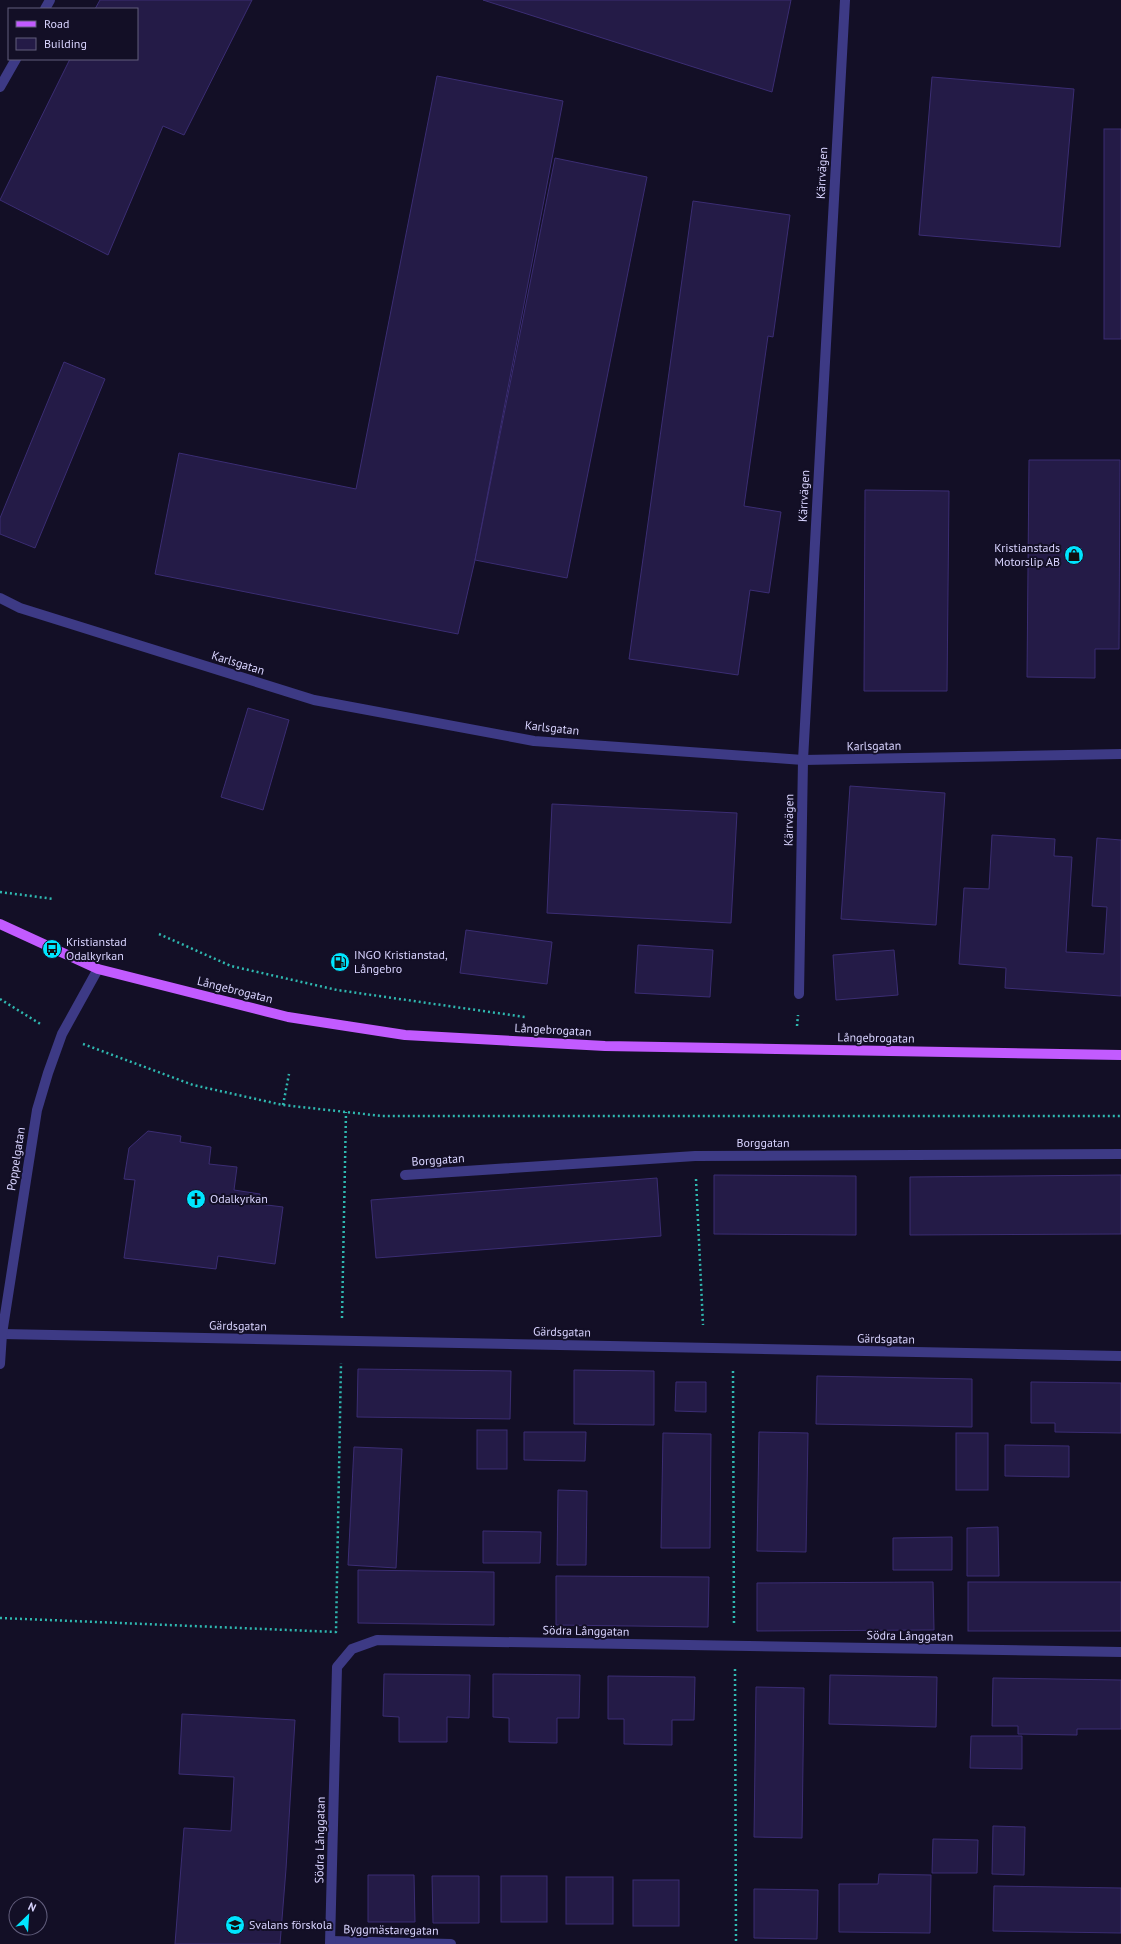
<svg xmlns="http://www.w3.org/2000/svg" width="1121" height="1944" viewBox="0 0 1121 1944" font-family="'PT Sans',sans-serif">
<rect width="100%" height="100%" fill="#130f26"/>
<g fill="#241b47" stroke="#3b2d73">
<polygon points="100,0 252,0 184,135 163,126 108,255 0,200 70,59 137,59 137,9 95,9"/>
<polygon points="483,0 791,0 772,92"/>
<polygon points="437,76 563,101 475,560 458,634 155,574 179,453 356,489"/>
<polygon points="932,77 1074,89 1060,247 919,235"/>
<rect x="1104" y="129" width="17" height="210"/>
<polygon points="555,158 647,177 567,578 475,560"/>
<polygon points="693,201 790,215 773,337 768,336 744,506 781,512 769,593 750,590 738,675 629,659"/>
<polygon points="64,362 105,379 35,548 0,534 0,518"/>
<polygon points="1029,460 1120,460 1119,649 1095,649 1095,678 1027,677"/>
<polygon points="865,490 949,491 947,691 864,691"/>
<polygon points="248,708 289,720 263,810 221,797"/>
<polygon points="850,786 945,793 936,925 841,919"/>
<polygon points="552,804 737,813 731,923 547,913"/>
<polygon points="992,835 1055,839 1054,856 1072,857 1066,952 1104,954 1107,907 1092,906 1097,838 1121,840 1121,996 1005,988 1006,968 959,964 964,888 989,889"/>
<polygon points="466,930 552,942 547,984 460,973"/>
<polygon points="638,945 713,950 710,997 635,993"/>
<polygon points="894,950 898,995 836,1000 833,955"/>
<polygon points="148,1131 181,1136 180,1142 211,1147 209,1164 237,1167 234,1190 260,1194 259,1204 283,1207 275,1264 218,1256 216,1269 124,1258 135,1180 124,1179 129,1148"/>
<polygon points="714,1175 856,1176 856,1235 714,1234"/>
<polygon points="1121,1175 1121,1234 910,1235 910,1177"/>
<polygon points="657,1178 661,1236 376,1258 371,1200"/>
<polygon points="358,1369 511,1371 510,1419 357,1417"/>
<polygon points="574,1370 654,1371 654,1425 574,1424"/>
<polygon points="817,1376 972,1379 972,1427 816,1424"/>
<polygon points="676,1382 706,1382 706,1412 675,1411"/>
<polygon points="1031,1382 1121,1383 1121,1433 1055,1432 1055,1423 1031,1423"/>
<rect x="477" y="1430" width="30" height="39"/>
<polygon points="524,1432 586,1432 585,1461 524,1460"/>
<polygon points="759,1432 808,1433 806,1552 757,1551"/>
<polygon points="663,1433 711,1434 710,1548 661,1548"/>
<rect x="956" y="1433" width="32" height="57"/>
<polygon points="1005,1445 1069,1446 1069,1477 1005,1476"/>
<polygon points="354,1447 402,1449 396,1568 348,1565"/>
<polygon points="558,1490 587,1491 586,1565 557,1565"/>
<polygon points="998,1527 999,1576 967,1576 967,1528"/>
<polygon points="483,1531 541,1532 540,1563 483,1563"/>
<polygon points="952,1537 952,1570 893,1570 893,1538"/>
<polygon points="358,1570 494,1572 494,1625 358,1623"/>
<polygon points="556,1576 709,1577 708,1627 556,1625"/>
<polygon points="933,1582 934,1630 757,1631 757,1583"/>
<rect x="968" y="1582" width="153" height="49"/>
<polygon points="384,1674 470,1675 469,1718 447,1717 447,1742 399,1742 399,1717 383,1716"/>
<polygon points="493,1674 580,1675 579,1718 557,1718 557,1743 509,1742 509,1718 493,1717"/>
<polygon points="830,1675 937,1677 936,1727 829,1724"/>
<polygon points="608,1676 695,1677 694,1720 672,1720 672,1745 624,1744 624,1719 608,1719"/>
<polygon points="993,1678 1121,1680 1121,1729 1077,1729 1077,1735 1018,1734 1018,1726 992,1726"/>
<polygon points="756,1687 804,1688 802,1838 754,1837"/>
<polygon points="182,1714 295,1720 286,1869 280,1944 175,1944 184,1828 231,1831 234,1777 179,1774"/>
<polygon points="971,1736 1022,1736 1022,1769 970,1768"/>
<polygon points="993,1826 1025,1827 1024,1875 992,1874"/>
<polygon points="933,1839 978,1840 977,1873 932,1873"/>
<polygon points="879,1874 931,1875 930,1933 839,1932 839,1884 878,1884"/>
<polygon points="368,1875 414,1875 415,1922 368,1922"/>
<polygon points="432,1876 479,1876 479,1923 433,1923"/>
<rect x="501" y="1876" width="46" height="46"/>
<rect x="566" y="1877" width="47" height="47"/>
<rect x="633" y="1880" width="46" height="46"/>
<polygon points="994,1886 1121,1888 1121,1933 993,1931"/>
<polygon points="754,1889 818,1890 817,1939 754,1938"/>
</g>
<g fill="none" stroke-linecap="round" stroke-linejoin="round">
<g stroke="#2fb8b0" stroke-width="2.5" stroke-dasharray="2 3" stroke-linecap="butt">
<polyline points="0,892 54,899"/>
<polyline points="159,934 231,966 337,990 525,1017"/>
<polyline points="0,999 42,1025"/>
<polyline points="797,1026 798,1015"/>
<polyline points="83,1044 193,1085 283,1105 382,1116 1121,1116"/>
<polyline points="283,1105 289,1074"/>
<polyline points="696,1179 703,1325"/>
<polyline points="342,1318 346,1112"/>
<polyline points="733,1371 734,1624"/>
<polyline points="0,1618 336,1632 341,1363"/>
<polyline points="735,1669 736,1944"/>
</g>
<g stroke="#3d3a85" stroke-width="10">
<polyline points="45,9 50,0"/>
<polyline points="0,87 16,59"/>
<polyline points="0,598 20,608 314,700 534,741 803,760 1121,754"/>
<polyline points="799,994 803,760 845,0"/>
<polyline points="405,1175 695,1156 1121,1154"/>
<polyline points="2,1334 1121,1356"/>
<polyline points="0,1364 2,1334 37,1110 48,1073 62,1034 98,969"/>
<polyline points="331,1941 451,1944"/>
<polyline points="330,1944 337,1667 352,1649 377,1640 1121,1652"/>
</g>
<polyline stroke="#c25bff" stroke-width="10" points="0,924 98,969 288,1017 405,1035 605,1046 1121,1055"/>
</g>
<defs>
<symbol id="shop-disc" viewBox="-11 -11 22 22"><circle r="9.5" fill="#00e5ff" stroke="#130f26"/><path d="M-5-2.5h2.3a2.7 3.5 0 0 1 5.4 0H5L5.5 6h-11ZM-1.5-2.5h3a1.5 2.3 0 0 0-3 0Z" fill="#111"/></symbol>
<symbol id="bus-disc" viewBox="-11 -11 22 22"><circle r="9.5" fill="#00e5ff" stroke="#130f26"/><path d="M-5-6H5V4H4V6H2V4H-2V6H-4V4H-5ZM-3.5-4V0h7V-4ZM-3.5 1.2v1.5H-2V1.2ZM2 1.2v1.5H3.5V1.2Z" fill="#111"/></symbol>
<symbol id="fuel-disc" viewBox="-11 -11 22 22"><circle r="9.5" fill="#00e5ff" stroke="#130f26"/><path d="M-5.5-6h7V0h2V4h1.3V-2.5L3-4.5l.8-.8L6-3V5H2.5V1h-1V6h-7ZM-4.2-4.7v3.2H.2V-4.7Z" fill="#111"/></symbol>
<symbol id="church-disc" viewBox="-11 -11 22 22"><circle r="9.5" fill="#00e5ff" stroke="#130f26"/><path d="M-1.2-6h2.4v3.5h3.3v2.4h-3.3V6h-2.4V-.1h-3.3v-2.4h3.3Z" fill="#111"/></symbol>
<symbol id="school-disc" viewBox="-11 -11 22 22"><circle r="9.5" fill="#00e5ff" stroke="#130f26"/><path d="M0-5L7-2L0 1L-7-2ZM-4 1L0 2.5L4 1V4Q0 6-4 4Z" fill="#111"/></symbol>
</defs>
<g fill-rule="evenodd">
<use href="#shop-disc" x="1063" y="544" width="22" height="22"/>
<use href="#bus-disc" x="41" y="938" width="22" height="22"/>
<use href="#fuel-disc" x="329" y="951" width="22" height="22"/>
<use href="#church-disc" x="185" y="1188" width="22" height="22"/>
<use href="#school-disc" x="224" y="1914" width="22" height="22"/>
</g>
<g text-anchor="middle" stroke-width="4" stroke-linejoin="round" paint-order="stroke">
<g font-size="12" fill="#d9d4ff" stroke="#130f26">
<text transform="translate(822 173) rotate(-87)" y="4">Kärrvägen</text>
<text transform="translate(804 496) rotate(-87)" y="4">Kärrvägen</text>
<text transform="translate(238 663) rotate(17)" y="4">Karlsgatan</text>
<text transform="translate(552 728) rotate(6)" y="4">Karlsgatan</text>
<text transform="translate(874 746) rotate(-1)" y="4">Karlsgatan</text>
<text transform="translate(789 820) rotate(-89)" y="4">Kärrvägen</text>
<text transform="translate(235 990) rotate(14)" y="4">Långebrogatan</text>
<text transform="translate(553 1030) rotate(3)" y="4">Långebrogatan</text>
<text transform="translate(876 1038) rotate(1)" y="4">Långebrogatan</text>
<text x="763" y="1147">Borggatan</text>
<text transform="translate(16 1159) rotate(-81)" y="4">Poppelgatan</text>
<text transform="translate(438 1160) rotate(-4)" y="4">Borggatan</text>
<text transform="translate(238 1326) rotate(1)" y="4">Gärdsgatan</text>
<text transform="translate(562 1332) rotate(1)" y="4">Gärdsgatan</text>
<text transform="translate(886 1339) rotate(1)" y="4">Gärdsgatan</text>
<text transform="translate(586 1631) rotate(1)" y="4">Södra Långgatan</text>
<text transform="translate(910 1636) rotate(1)" y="4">Södra Långgatan</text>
<text transform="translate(320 1840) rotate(-89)" y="4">Södra Långgatan</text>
<text transform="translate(391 1930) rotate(1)" y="4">Byggmästaregatan</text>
</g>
<g font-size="12" fill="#d9d4ff" stroke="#130f26" text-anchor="start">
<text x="1060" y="552" text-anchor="end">Kristianstads<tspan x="1060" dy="14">Motorslip AB</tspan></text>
<text x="66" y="946">Kristianstad<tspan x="66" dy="14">Odalkyrkan</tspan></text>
<text x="354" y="959">INGO Kristianstad,<tspan x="354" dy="14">Långebro</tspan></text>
<text x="210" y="1203">Odalkyrkan</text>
<text x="249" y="1929">Svalans förskola</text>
</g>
</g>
<rect x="8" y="8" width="130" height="52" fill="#130f26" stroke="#625e7d"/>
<rect x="16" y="21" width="20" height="6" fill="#c25bff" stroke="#625e7d"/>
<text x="44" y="28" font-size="12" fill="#d9d4ff">Road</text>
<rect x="16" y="38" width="20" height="12" fill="#241b47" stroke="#625e7d"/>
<text x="44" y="48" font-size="12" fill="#d9d4ff">Building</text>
<g transform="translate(28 1916) rotate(25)"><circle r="19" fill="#130f26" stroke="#625e7d"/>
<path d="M0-3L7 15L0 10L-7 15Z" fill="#00e5ff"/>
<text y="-6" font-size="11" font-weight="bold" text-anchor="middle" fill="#d9d4ff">N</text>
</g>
</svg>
